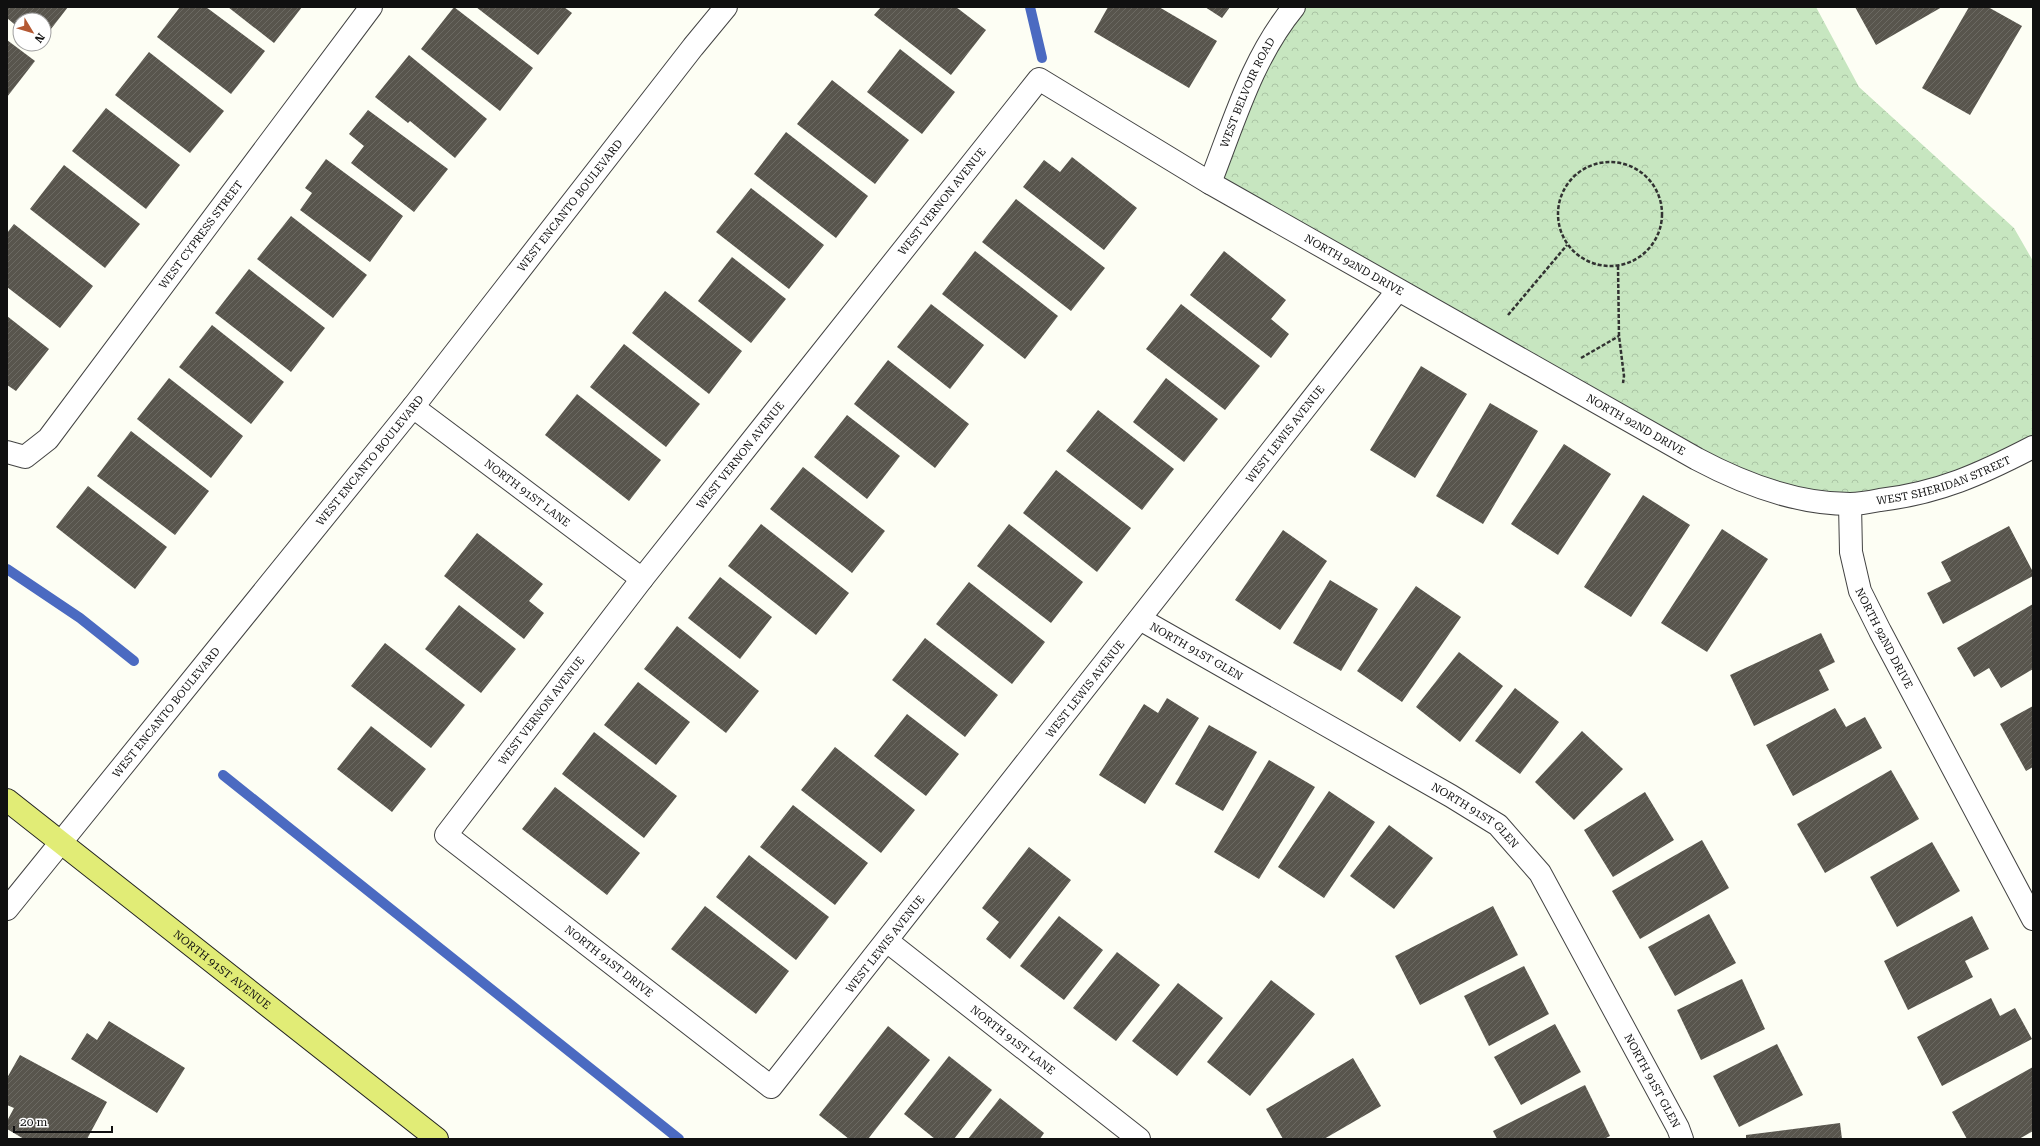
<svg xmlns="http://www.w3.org/2000/svg" width="2040" height="1146" viewBox="0 0 2040 1146" font-family="'Roboto Serif',serif">
<defs>
<pattern id="park-crowns" width="20" height="18" patternUnits="userSpaceOnUse"><rect width="20" height="18" fill="#c7e6c0"/><path d="M2 6a3 3 0 1 1 6 0M12 15a3 3 0 1 1 6 0" fill="none" stroke="#aac4a4"/></pattern>
<pattern id="building-hatch" width="6" height="6" patternUnits="userSpaceOnUse"><rect width="6" height="6" fill="#58554d"/><path d="M-1 1l2-2M0 6l6-6M5 7l2-2" fill="none" stroke="#6b6962"/></pattern>
</defs>
<rect width="100%" height="100%" fill="#fdfef4"/>
<polygon fill="url(#park-crowns)" points="1294,7 1816,7 1859,87 2014,228 2033,261 2033,447 1907,497 1761,488 1210,183"/>
<g fill="none" stroke-linecap="round" stroke-linejoin="round">
<g stroke="#4b6ac1" stroke-width="10">
<polyline points="1030,7 1042,58"/>
<polyline points="7,569 80,618 134,661"/>
<polyline points="223,775 679,1139"/>
</g>
</g>
<g fill="url(#building-hatch)">
<polygon points="7,7 68,7 44,38 44,20 20,20 20,29 7,18"/>
<polygon points="180,7 206,7 265,51 231,94 157,37"/>
<polygon points="228,7 302,7 274,43"/>
<polygon points="454,7 533,68 500,111 421,49"/>
<polygon points="476,7 564,7 572,13 538,55"/>
<polygon points="881,7 956,7 986,30 951,75 874,15"/>
<polygon points="1108,7 1159,7 1217,41 1189,88 1094,32"/>
<polygon points="1205,7 1230,7 1222,18"/>
<polygon points="1855,7 1942,7 1876,45"/>
<polygon points="1969,7 1988,7 2022,26 1970,115 1922,88"/>
<polygon points="7,40 35,61 7,97"/>
<polygon points="900,49 955,92 922,134 867,92"/>
<polygon points="149,52 224,111 190,153 115,95"/>
<polygon points="409,55 487,119 455,158 410,121 408,123 375,97"/>
<polygon points="832,80 909,140 875,184 797,124"/>
<polygon points="106,108 180,165 146,209 72,151"/>
<polygon points="368,110 448,169 414,212 351,163 364,146 349,134"/>
<polygon points="786,132 868,196 836,238 754,174"/>
<polygon points="1072,157 1137,208 1104,250 1023,187 1044,160 1060,172"/>
<polygon points="326,159 403,216 370,262 300,210 312,193 305,188"/>
<polygon points="64,165 140,224 105,268 30,209"/>
<polygon points="751,188 824,245 789,289 716,232"/>
<polygon points="1016,199 1105,268 1071,311 982,242"/>
<polygon points="291,216 367,275 333,318 257,259"/>
<polygon points="14,224 93,286 60,328 7,287 7,233"/>
<polygon points="975,251 1058,316 1025,359 942,294"/>
<polygon points="1224,251 1286,300 1271,319 1289,334 1271,358 1190,295"/>
<polygon points="732,257 786,299 751,343 698,301"/>
<polygon points="249,269 325,328 291,372 215,313"/>
<polygon points="665,291 742,351 709,394 632,333"/>
<polygon points="931,304 984,345 950,389 897,347"/>
<polygon points="1181,304 1260,366 1225,410 1146,349"/>
<polygon points="7,316 49,349 16,391 7,385"/>
<polygon points="212,325 284,382 251,424 179,367"/>
<polygon points="624,344 700,404 666,447 590,387"/>
<polygon points="888,360 969,424 935,468 854,404"/>
<polygon points="1421,366 1467,394 1415,478 1370,450"/>
<polygon points="169,378 243,436 211,478 137,419"/>
<polygon points="1166,378 1218,419 1184,462 1133,422"/>
<polygon points="577,394 661,460 629,501 545,435"/>
<polygon points="1490,403 1538,431 1483,524 1436,496"/>
<polygon points="1098,410 1174,469 1142,510 1066,451"/>
<polygon points="847,415 900,456 867,499 814,457"/>
<polygon points="131,431 209,491 175,535 97,476"/>
<polygon points="1564,444 1611,474 1558,555 1511,524"/>
<polygon points="803,467 885,531 852,573 770,509"/>
<polygon points="1056,470 1131,528 1097,572 1023,513"/>
<polygon points="88,486 167,547 135,589 56,527"/>
<polygon points="1643,495 1690,525 1631,617 1584,587"/>
<polygon points="761,524 849,593 816,635 728,566"/>
<polygon points="1009,524 1083,582 1051,623 977,566"/>
<polygon points="2009,526 2033,572 2033,576 1943,624 1927,593 1951,581 1941,562"/>
<polygon points="1722,529 1768,559 1707,652 1661,623"/>
<polygon points="1283,530 1327,561 1280,630 1235,600"/>
<polygon points="477,533 543,584 529,601 544,613 524,639 444,576"/>
<polygon points="720,577 772,617 740,659 688,618"/>
<polygon points="1330,580 1378,609 1341,671 1293,643"/>
<polygon points="969,582 1045,642 1012,684 936,624"/>
<polygon points="1416,586 1461,617 1402,702 1357,671"/>
<polygon points="2033,604 2033,669 2001,688 1989,668 1974,677 1957,648"/>
<polygon points="459,605 516,649 481,693 425,649"/>
<polygon points="677,626 759,691 726,733 644,669"/>
<polygon points="1821,633 1835,662 1819,670 1829,690 1754,726 1730,675"/>
<polygon points="925,638 998,695 965,737 892,680"/>
<polygon points="385,643 465,705 431,748 351,686"/>
<polygon points="1459,652 1503,686 1460,742 1416,707"/>
<polygon points="638,682 690,722 656,765 604,725"/>
<polygon points="1515,688 1559,722 1520,774 1475,741"/>
<polygon points="1167,698 1199,718 1145,804 1099,775 1144,704 1158,713"/>
<polygon points="2033,706 2033,767 2026,771 2000,724"/>
<polygon points="1835,708 1846,727 1865,717 1882,748 1793,796 1766,745"/>
<polygon points="907,714 959,754 926,796 874,756"/>
<polygon points="1209,725 1257,752 1223,811 1175,784"/>
<polygon points="371,726 426,769 392,812 337,769"/>
<polygon points="1582,731 1623,769 1574,820 1535,782"/>
<polygon points="594,732 677,796 644,838 562,774"/>
<polygon points="835,747 915,810 881,853 801,790"/>
<polygon points="1269,760 1315,787 1259,879 1214,852"/>
<polygon points="1891,770 1919,819 1825,873 1797,824"/>
<polygon points="555,787 640,853 607,895 522,829"/>
<polygon points="1329,791 1375,822 1324,898 1278,867"/>
<polygon points="1645,792 1674,840 1613,877 1584,830"/>
<polygon points="793,805 868,863 835,905 760,847"/>
<polygon points="1389,825 1433,858 1394,909 1350,876"/>
<polygon points="1702,840 1729,888 1640,939 1612,891"/>
<polygon points="1932,842 1960,891 1897,927 1870,877"/>
<polygon points="1029,847 1071,880 1010,959 986,939 999,922 982,908"/>
<polygon points="749,855 829,917 796,960 716,897"/>
<polygon points="705,906 789,971 756,1014 671,949"/>
<polygon points="1493,906 1518,955 1420,1005 1395,956"/>
<polygon points="1709,914 1736,963 1675,996 1648,947"/>
<polygon points="1059,916 1103,950 1064,1000 1020,966"/>
<polygon points="1972,916 1989,949 1965,961 1973,977 1908,1010 1884,961"/>
<polygon points="1117,952 1160,985 1116,1041 1073,1008"/>
<polygon points="1524,966 1549,1014 1489,1046 1464,996"/>
<polygon points="1742,979 1765,1029 1701,1060 1677,1010"/>
<polygon points="1271,980 1315,1014 1250,1096 1207,1062"/>
<polygon points="1178,983 1223,1018 1177,1076 1132,1041"/>
<polygon points="1991,998 2000,1016 2015,1008 2032,1039 1942,1086 1917,1037"/>
<polygon points="109,1021 185,1068 157,1113 71,1059 87,1033 97,1040"/>
<polygon points="1555,1024 1581,1072 1521,1105 1494,1057"/>
<polygon points="888,1026 930,1060 868,1139 849,1139 819,1115"/>
<polygon points="1777,1044 1803,1095 1739,1127 1713,1076"/>
<polygon points="20,1055 107,1102 87,1139 24,1139 7,1129 7,1121 14,1108 7,1105 7,1078"/>
<polygon points="949,1056 992,1090 954,1139 935,1139 904,1114"/>
<polygon points="1353,1058 1381,1106 1324,1139 1283,1139 1266,1109"/>
<polygon points="2033,1067 2033,1131 2019,1139 1967,1139 1952,1112"/>
<polygon points="1585,1085 1610,1136 1604,1139 1497,1139 1493,1131"/>
<polygon points="1000,1098 1044,1133 1040,1139 968,1139"/>
<polygon points="1840,1123 1842,1139 1746,1139 1746,1135"/>
</g>
<g fill="none" stroke-linecap="round" stroke-linejoin="round">
<defs>
<g id="minor">
<path id="s1" d="M 1210,183 C 1234,122 1252,58 1294,7"/>
<path id="s2" d="M 1398,290 L 771,1087 L 446,835 L 642,579 L 1039,79 L 1210,183 L 1697,459 C 1742,483 1797,504 1850,504 C 1859,504 1870,502 1880,500 C 1939,493 1981,474 2033,447"/>
<path id="s3" d="M 413,407 L 642,579"/>
<path id="s4" d="M 7,452 L 25,457 L 48,439 L 371,7"/>
<path id="s5" d="M 1850,504 L 1851,552 L 1860,591 L 1880,631 L 2033,919"/>
<path id="s6" d="M 1140,619 L 1451,796 L 1498,825 L 1540,873 L 1678,1128 L 1682,1139"/>
<path id="s7" d="M 7,909 L 413,407 L 693,47 L 726,7"/>
<path id="s8" d="M 887,941 L 1139,1139"/>
</g>
<g id="major">
<path id="s9" d="M 7,800 L 437,1139"/>
</g>
</defs>
<use href="#minor" stroke="#434343" stroke-width="24"/>
<use href="#major" stroke="#212121" stroke-width="24"/>
<g stroke="#323232" stroke-width="2.5" stroke-dasharray="4 2" stroke-linecap="butt">
<circle cx="1610" cy="214" r="52"/>
<polyline points="1618,266 1619,336 1624,376 1623,383"/>
<polyline points="1508,315 1567,245"/>
<polyline points="1581,358 1619,336"/>
</g>
<use href="#minor" stroke="#fff" stroke-width="22"/>
<use href="#major" stroke="#e1ec76" stroke-width="22"/>
</g>
<g text-anchor="middle" stroke-width="4" stroke-linejoin="round" paint-order="stroke">
<g font-size="11" fill="#101010" stroke="#fff">
<text dy="4" stroke="none"><textPath href="#s1" startOffset="98">WEST BELVOIR ROAD</textPath></text>
<text dy="4" stroke="none"><textPath href="#s2" startOffset="2230">WEST VERNON AVENUE</textPath></text>
<text dy="4" stroke="none"><textPath href="#s7" startOffset="901">WEST ENCANTO BOULEVARD</textPath></text>
<text dy="4" stroke="none"><textPath href="#s4" startOffset="303">WEST CYPRESS STREET</textPath></text>
<text dy="4" stroke="none"><textPath href="#s2" startOffset="2752">NORTH 92ND DRIVE</textPath></text>
<text dy="4" stroke="none"><textPath href="#s2" startOffset="3076">NORTH 92ND DRIVE</textPath></text>
<text transform="translate(1285 434) rotate(-52)" y="4">WEST LEWIS AVENUE</text>
<text dy="4" stroke="none"><textPath href="#s2" startOffset="1906">WEST VERNON AVENUE</textPath></text>
<text dy="4" stroke="none"><textPath href="#s7" startOffset="577">WEST ENCANTO BOULEVARD</textPath></text>
<text dy="4" stroke="none"><textPath href="#s2" startOffset="3404">WEST SHERIDAN STREET</textPath></text>
<text dy="4" stroke="none"><textPath href="#s3" startOffset="143">NORTH 91ST LANE</textPath></text>
<text dy="4" stroke="none"><textPath href="#s5" startOffset="141">NORTH 92ND DRIVE</textPath></text>
<text dy="4" stroke="none"><textPath href="#s6" startOffset="65">NORTH 91ST GLEN</textPath></text>
<text transform="translate(1085 689) rotate(-52)" y="4">WEST LEWIS AVENUE</text>
<text dy="4" stroke="none"><textPath href="#s2" startOffset="1582">WEST VERNON AVENUE</textPath></text>
<text dy="4" stroke="none"><textPath href="#s7" startOffset="253">WEST ENCANTO BOULEVARD</textPath></text>
<text dy="4" stroke="none"><textPath href="#s6" startOffset="389">NORTH 91ST GLEN</textPath></text>
<text transform="translate(885 944) rotate(-52)" y="4">WEST LEWIS AVENUE</text>
<text transform="translate(609 961) rotate(38)" y="4">NORTH 91ST DRIVE</text>
<text dy="4" stroke="none"><textPath href="#s9" startOffset="274">NORTH 91ST AVENUE</textPath></text>
<text dy="4" stroke="none"><textPath href="#s8" startOffset="160">NORTH 91ST LANE</textPath></text>
<text dy="4" stroke="none"><textPath href="#s6" startOffset="713">NORTH 91ST GLEN</textPath></text>
</g>
</g>
<rect width="2040" height="1146" fill="none" stroke="#101010" stroke-width="16"/>
<g transform="translate(32 32) rotate(128)"><circle r="19" fill="#ffffff" stroke="#9f9f9f"/>
<path d="M0-3L7 15L0 10L-7 15Z" fill="#b45934"/>
<text y="-6" font-size="11" font-weight="bold" text-anchor="middle" fill="#101010">N</text>
</g>
<path d="M14 1126v6h98v-6" fill="none" stroke="#101010" stroke-width="2"/>
<text x="20" y="1126" font-size="12" fill="#101010" stroke="#ffffff" stroke-width="3" paint-order="stroke">20 m</text>
</svg>
